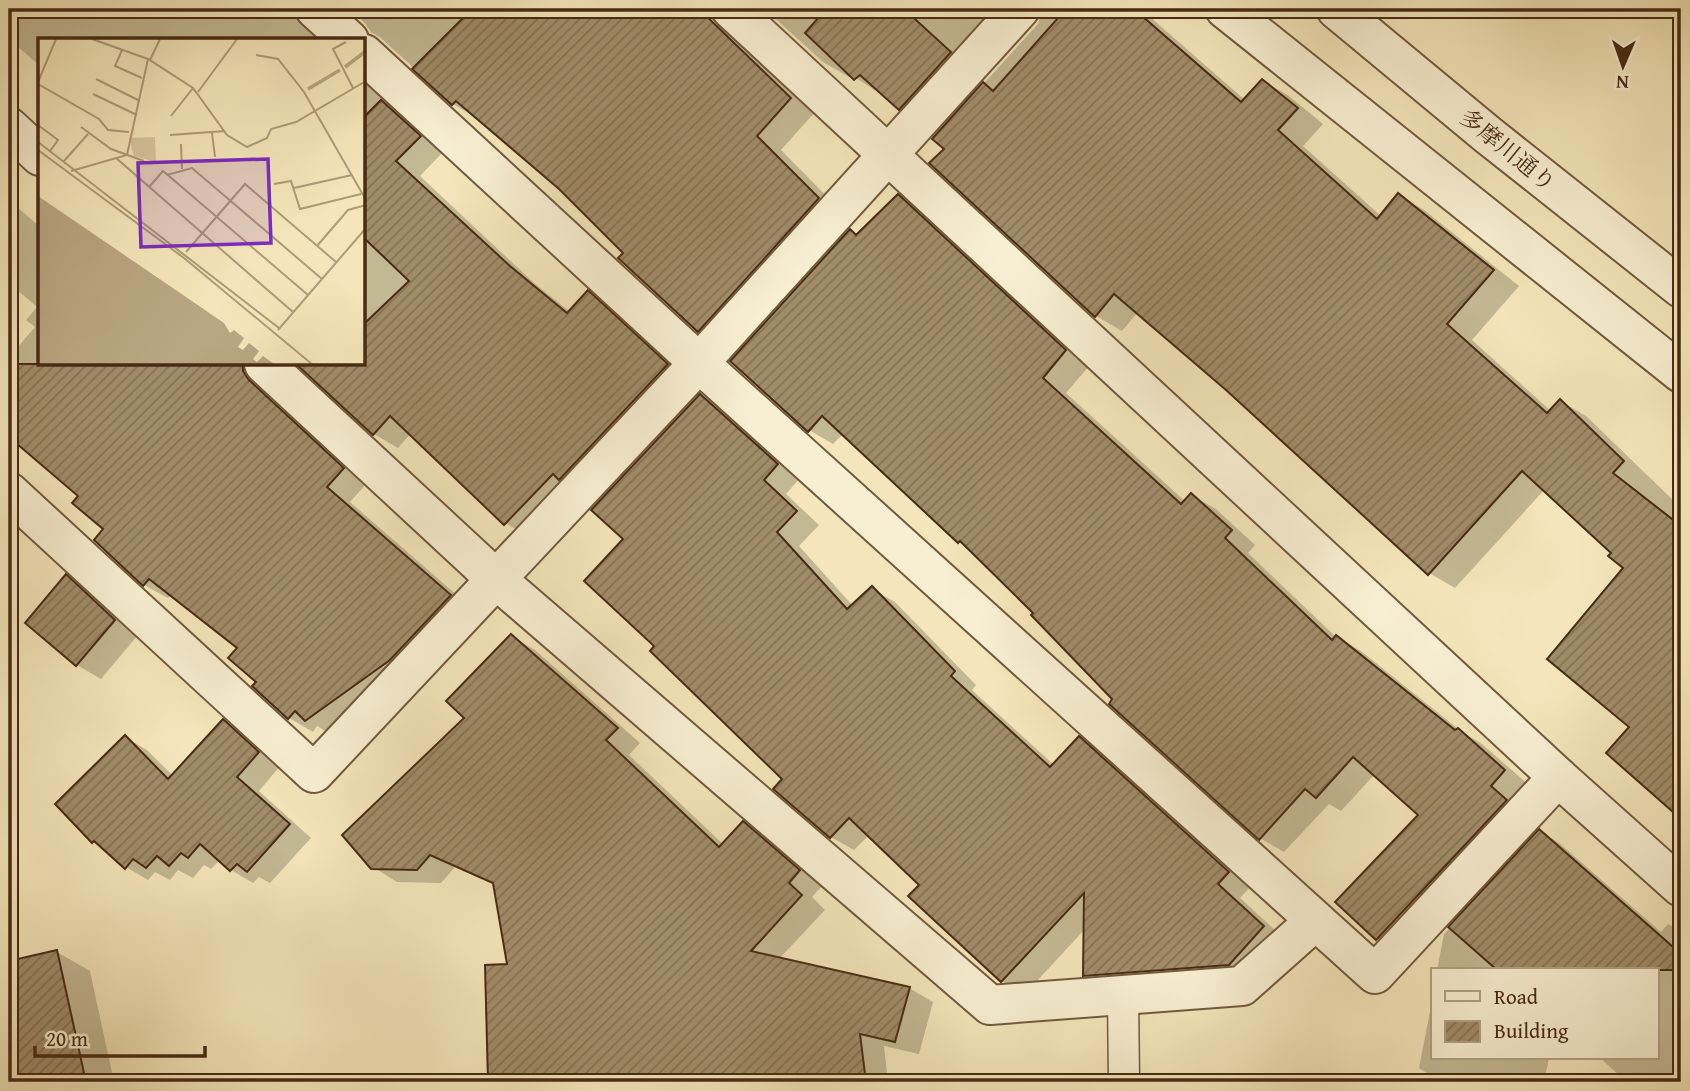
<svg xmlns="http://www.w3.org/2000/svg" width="1690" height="1091" viewBox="0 0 1690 1091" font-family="'Gentium Book Plus','Noto Serif JP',serif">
<defs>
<pattern id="building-hatch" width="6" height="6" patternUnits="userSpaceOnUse" patternTransform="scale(1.75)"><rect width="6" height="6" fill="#a18c6a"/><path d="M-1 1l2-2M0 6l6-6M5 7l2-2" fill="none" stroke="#857356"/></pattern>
</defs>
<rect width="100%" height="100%" fill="#f4e6ba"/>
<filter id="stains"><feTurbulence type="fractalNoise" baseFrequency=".00286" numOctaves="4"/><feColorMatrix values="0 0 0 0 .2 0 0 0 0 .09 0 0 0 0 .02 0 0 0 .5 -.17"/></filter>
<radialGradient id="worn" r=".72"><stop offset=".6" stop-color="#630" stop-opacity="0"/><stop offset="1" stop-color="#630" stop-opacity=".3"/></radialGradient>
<g fill="#0003">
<polygon points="9,9 323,9 324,40 40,40 40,66 9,39"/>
<polygon points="350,9 508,9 516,16 523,9 677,9 699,31 711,18 735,32 816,111 781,150 843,213 723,345 699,331 561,188 477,118 453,104 381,38 371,32 365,23"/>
<polygon points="765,9 1030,9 926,123 900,108 883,93 881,94 851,75 849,77 823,62"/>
<polygon points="1043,9 1141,9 1245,100 1263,81 1289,96 1323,124 1303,146 1381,216 1398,195 1424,210 1519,286 1472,340 1551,411 1560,401 1586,416 1676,503 1681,497 1681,817 1609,752 1632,726 1626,568 1545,489 1455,588 1429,573 1227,389 1138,312 1122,331 1096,316 934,138 1038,24"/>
<polygon points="364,75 444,151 420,176 534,283 570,312 588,292 613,307 691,379 530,537 505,523 411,433 398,448 374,434 299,364 364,364"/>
<polygon points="899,196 923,210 1090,365 1066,393 1186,502 1191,495 1216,509 1255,545 1248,553 1335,636 1361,651 1462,732 1482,744 1529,785 1402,953 1377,939 1338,902 1421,815 1375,774 1341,811 1329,804 1284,852 1260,838 1115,699 1036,613 968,547 959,542 843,434 833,444 809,430 851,231 858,235"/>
<polygon points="9,200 40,227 40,364 246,364 367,483 350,502 474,610 330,734 317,726 313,732 289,718 259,682 240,648 171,595 168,598 144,585 96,540 106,528 80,496 9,435 9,357 35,327 26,320 37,307 9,283"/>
<polygon points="701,396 723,409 800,478 786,494 819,525 799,546 853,606 872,589 895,602 976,685 972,690 1054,765 1079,738 1102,751 1251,886 1240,898 1286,940 1252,977 1107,988 1084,975 1085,929 1025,994 1002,981 922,885 869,835 854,850 831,837 775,789 784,779 657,646 626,539"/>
<polygon points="66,576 90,590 138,635 101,679 77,665 27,623"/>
<polygon points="511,636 535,650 640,743 629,755 724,845 744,823 767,837 823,885 812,897 825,910 779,959 909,988 933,1002 919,1054 884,1046 888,1082 490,1082 487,967 510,966 495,885 455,867 441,883 397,882 373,867 467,718"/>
<polygon points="223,721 246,734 280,766 259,791 311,838 270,883 259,877 253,883 231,870 220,860 211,869 204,865 193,878 178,870 170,880 155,872 148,880 126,867 104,848 93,842 57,804 125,737 147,750 173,776"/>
<polygon points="1540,831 1559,843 1661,932 1668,924 1681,931 1681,1082 1627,1082 1600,1058 1657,1058 1657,970 1437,970 1444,934"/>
<polygon points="57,952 90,971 114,1082 9,1082 9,967"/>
<polygon points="1433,996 1433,1058 1549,1058 1544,1082 1453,1082 1438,1080 1419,1068"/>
<polygon points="1273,1080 1276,1082 1205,1082"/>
</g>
<g fill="url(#building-hatch)" stroke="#472b14" stroke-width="2">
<polygon points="472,9 699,9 791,98 757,136 819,198 698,332 618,258 623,253 559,189 456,101 452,105 412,69"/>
<polygon points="826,9 904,9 951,52 899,110 860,75 854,80 805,33"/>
<polygon points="1066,9 1134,9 1241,102 1262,79 1298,108 1278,130 1377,219 1398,193 1494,270 1447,324 1547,413 1560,399 1624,461 1613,473 1681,526 1681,819 1606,753 1629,727 1547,659 1623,568 1608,556 1611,553 1522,471 1428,575 1226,390 1114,294 1095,317 929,163 944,149 932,139 983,82 993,91"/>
<polygon points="381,100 421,136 396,161 510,266 567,313 588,290 668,364 559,480 553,474 504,525 390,416 373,435 296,364 364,364 364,324 409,281 364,238 364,117"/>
<polygon points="898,194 1066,350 1043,378 1181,504 1191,493 1232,530 1225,538 1332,640 1336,635 1455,730 1458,728 1505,770 1491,786 1507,800 1376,940 1335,902 1418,815 1353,757 1316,798 1305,789 1259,840 1109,704 1112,699 1031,615 1033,613 960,541 958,543 822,416 808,432 730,361 850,229 856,235"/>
<polygon points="9,364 243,364 243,371 249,380 344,468 327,487 451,595 390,660 305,721 295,711 288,719 252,686 256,682 228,658 237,648 149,579 143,586 94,540 103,529 72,503 78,496 9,437"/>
<polygon points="700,394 778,464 764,480 797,511 777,532 847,609 872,586 955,671 951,676 1050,767 1079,736 1229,872 1218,884 1264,926 1229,965 1083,976 1084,893 1001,982 908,896 919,885 849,818 830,838 773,789 782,779 650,651 654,646 584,581 623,539 591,510"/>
<polygon points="66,574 115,620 76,666 25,623"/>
<polygon points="511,634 618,728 606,740 719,847 743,821 800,870 789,883 802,895 751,951 910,987 895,1042 860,1034 866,1082 488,1082 485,965 507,964 493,883 430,855 417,870 371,869 342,835 464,718 446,701"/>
<polygon points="223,719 259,752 237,777 290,824 247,872 237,864 230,871 200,844 188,858 181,853 169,866 157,856 146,868 133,859 125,869 94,841 92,843 55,804 125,735 168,779"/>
<polygon points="1539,829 1681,954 1681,970 1497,970 1448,927"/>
<polygon points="57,950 86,1082 9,1082 9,961"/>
</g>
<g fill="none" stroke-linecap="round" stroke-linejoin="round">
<defs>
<polyline id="service" points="1123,995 1124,1082"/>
<g id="minor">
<polyline points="315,9 349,40"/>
<polyline points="731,9 1558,777 1681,887"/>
<polyline points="1225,9 1681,373"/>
<polyline points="364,54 699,363 1375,974 1558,777"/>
<polyline points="9,127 40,156"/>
<polyline points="264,364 497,580 990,1005 1242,986 1315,921"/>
<polyline points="9,492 314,773 699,363 1020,9"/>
</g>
<polyline id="tertiary" points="1336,9 1488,135 1681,288"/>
</defs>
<use href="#service" stroke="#725a3e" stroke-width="33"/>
<use href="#minor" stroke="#725a3e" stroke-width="42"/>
<use href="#tertiary" stroke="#725a3e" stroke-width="42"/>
<use href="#service" stroke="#f8efd2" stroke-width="30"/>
<use href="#minor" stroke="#f8efd2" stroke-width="38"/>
<use href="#tertiary" stroke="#f8efd2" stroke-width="38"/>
</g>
<g text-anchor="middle" stroke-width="7" stroke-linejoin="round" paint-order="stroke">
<g font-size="23" fill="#472b14" stroke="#f8efd2">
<text transform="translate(1508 150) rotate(39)" y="8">多摩川通り</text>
</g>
</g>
<g transform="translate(38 38)">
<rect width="327" height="327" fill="#f4e6ba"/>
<path d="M 117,99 L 118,124 L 96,118 L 91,100 Z" fill="#d7c69e"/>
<path d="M 0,158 L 186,285 L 192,295 L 196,292 L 206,300 L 200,309 L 205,312 L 211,305 L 221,313 L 215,321 L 219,324 L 225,318 L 236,326 L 0,327 Z" fill="#b9a682"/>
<path fill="none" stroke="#b9a682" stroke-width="3.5" d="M 307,29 L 328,13M 270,51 L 302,32"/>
<path fill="none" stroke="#af9b78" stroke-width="2" d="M 54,1 L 110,21 L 155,50 L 189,97 L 209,109 L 229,100 L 233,91 L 258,84 L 328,43M 308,4 L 295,11 L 315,50M 84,12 L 77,28 L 104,40M 218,17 L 240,21 L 266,54 L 328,162M 112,22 L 122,1M 58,41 L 102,63M 0,44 L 18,1M 0,46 L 61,81 L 70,92 L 91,94M 160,54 L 199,1M 55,56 L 99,77M 133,78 L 155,50M 0,87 L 20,102 L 12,113M 43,89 L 73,111 L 106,123M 174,95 L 177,119M 132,97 L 187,93M 0,104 L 241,290M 143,106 L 144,131M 0,112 L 146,220 L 275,327M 78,120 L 255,274M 26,123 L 50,96M 33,133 L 89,117 L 110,21M 129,137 L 154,130 L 284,241M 236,146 L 253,143 L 262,171 L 323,156M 111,149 L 125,133 L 270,257M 256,150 L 314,137M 279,208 L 310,172 L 328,167M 148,214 L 207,146 L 298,224M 240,292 L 328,190"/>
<path fill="#7b2cbf" fill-opacity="0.15" stroke="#7b2cbf" stroke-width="3.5" d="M 230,121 L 233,205 L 103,209 L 100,125 Z"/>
<rect width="327" height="327" fill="none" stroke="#472b14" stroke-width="3.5"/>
</g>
<rect width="1690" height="1091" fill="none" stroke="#f4e6ba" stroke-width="35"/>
<rect x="10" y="10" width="1669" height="1070" fill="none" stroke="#472b14" stroke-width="3.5"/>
<rect x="18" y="18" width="1655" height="1056" fill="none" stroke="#472b14" stroke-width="2"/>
<rect x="1431" y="968" width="228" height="91" fill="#f8efd2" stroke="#b1a186" stroke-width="2"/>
<rect x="1445" y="991" width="35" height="10" fill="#f8efd2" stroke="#b1a186" stroke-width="2"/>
<text x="1494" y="1004" font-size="21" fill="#472b14">Road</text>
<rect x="1445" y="1021" width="35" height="21" fill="url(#building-hatch)" stroke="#b1a186" stroke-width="2"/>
<text x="1494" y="1038" font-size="21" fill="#472b14">Building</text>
<g transform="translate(1623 66) rotate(182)" stroke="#f8efd2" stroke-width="5" paint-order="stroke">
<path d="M0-5L12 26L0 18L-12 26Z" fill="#472b14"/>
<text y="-10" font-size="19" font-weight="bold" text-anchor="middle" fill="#472b14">N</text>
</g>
<path d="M35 1046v10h170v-10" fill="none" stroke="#472b14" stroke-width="3.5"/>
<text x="46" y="1046" font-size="21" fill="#472b14" stroke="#f8efd2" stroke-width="5" paint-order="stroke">20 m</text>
<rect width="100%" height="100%" filter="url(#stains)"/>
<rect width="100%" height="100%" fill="url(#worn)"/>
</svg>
